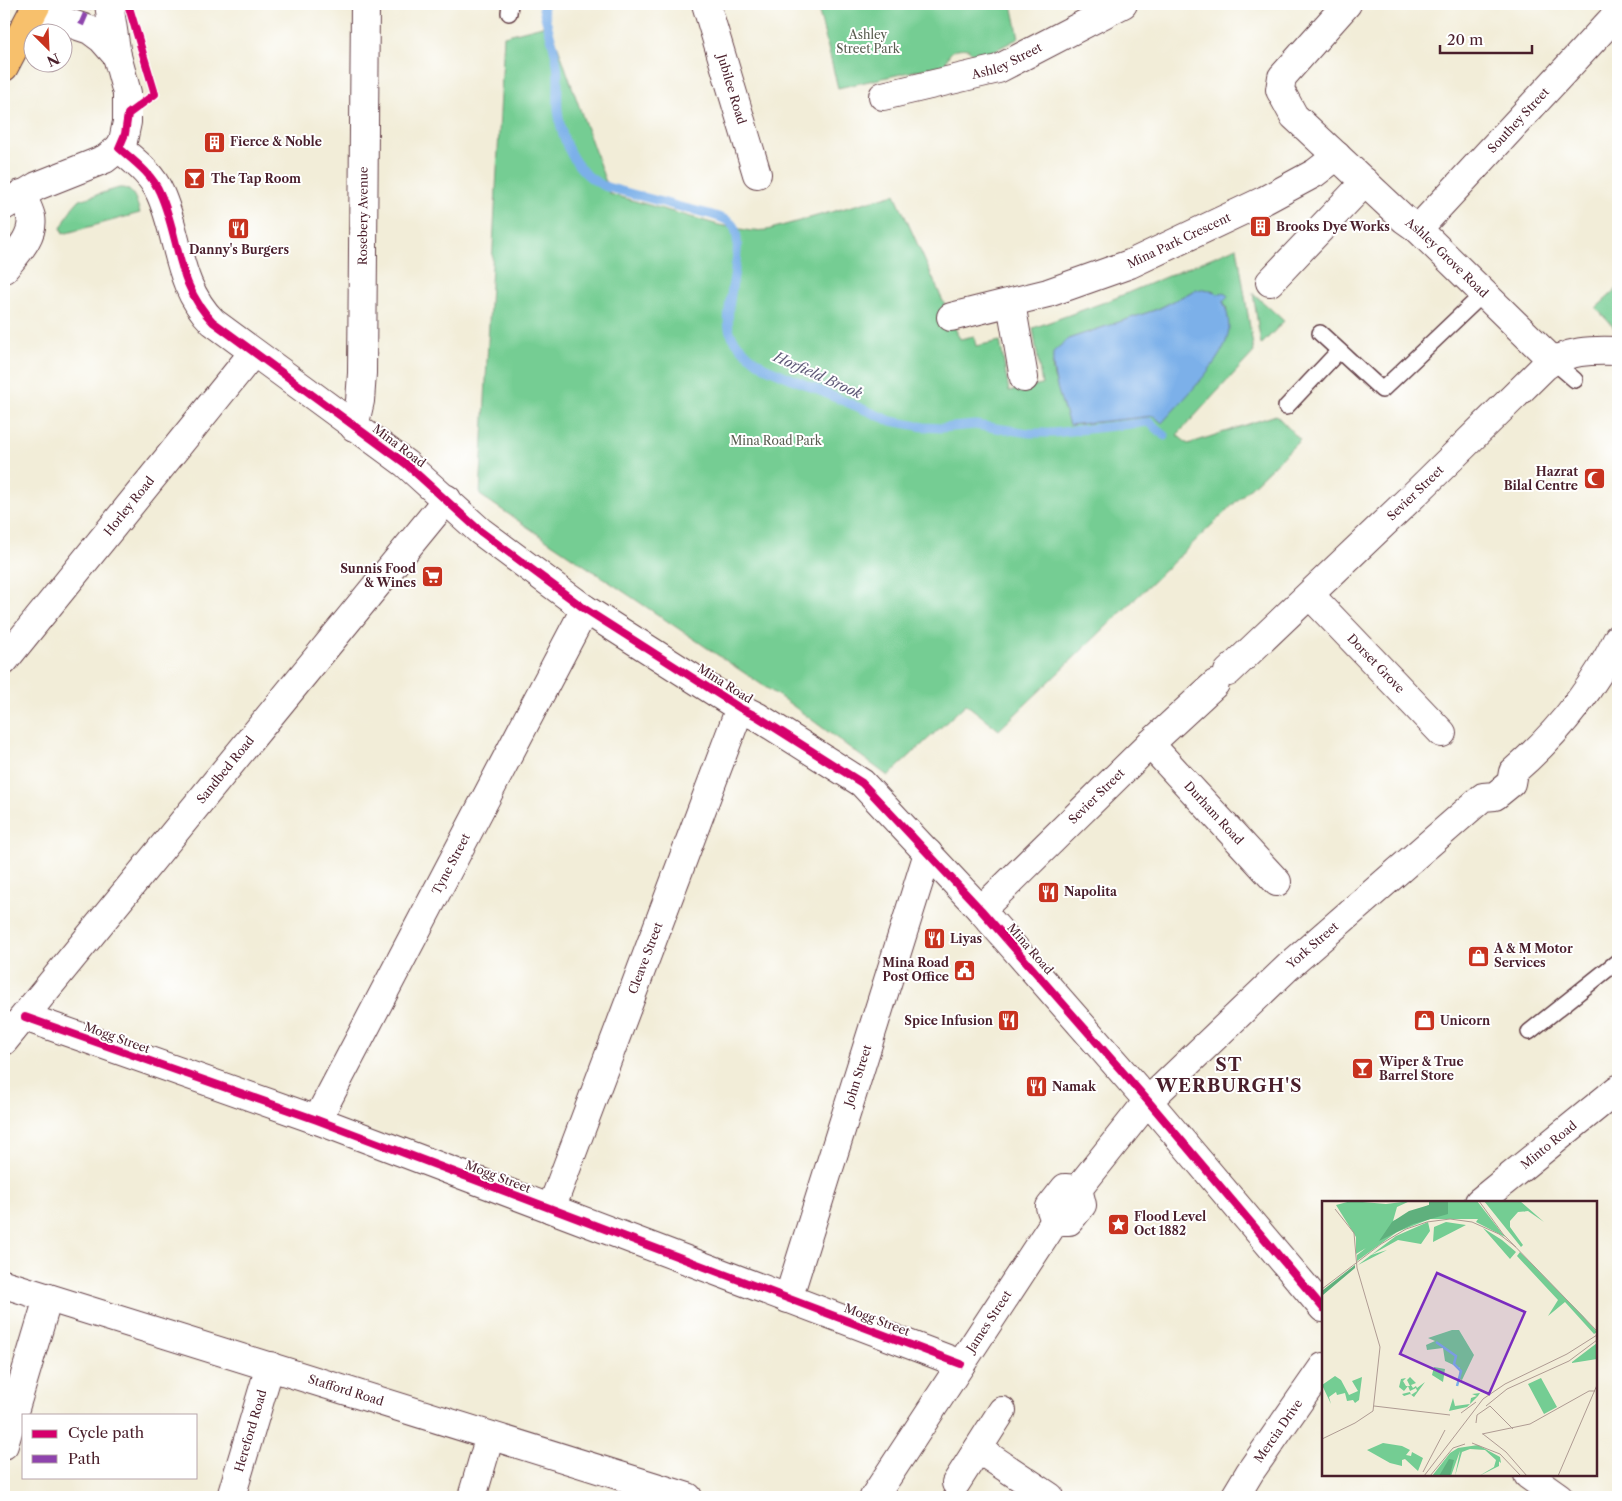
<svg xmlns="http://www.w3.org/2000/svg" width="1622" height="1501" viewBox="0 0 1622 1501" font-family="'Libre Caslon Text',serif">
<rect width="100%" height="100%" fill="#fff"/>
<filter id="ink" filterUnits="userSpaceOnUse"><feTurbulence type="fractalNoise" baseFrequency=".02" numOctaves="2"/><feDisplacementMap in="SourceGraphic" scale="10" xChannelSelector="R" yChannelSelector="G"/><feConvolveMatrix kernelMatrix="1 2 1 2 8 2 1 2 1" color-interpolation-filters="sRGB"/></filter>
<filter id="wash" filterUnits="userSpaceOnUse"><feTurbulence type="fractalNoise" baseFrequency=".0096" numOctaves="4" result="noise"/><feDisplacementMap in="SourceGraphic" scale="20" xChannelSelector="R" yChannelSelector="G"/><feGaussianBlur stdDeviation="1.12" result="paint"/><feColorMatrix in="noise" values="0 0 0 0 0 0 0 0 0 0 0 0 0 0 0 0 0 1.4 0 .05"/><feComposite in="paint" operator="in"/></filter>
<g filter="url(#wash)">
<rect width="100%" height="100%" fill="#f2edd8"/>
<g fill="#74cd93" stroke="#5f765f" fill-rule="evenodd">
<path d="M 817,4 L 1012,4 L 1019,38 L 986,55 L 976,57 L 968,49 C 956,47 948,51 946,64 L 838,88 Z"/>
<path d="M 550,24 L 610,194 L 719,225 L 751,231 L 767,230 L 895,194 L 960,339 L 974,336 L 976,346 L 1000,341 L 1009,391 L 1042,385 L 1033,328 L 1113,299 L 1237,247 L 1254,352 L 1177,435 L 1188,444 L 1276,415 L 1300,440 L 999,730 L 966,704 L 888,776 L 789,703 L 480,495 L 504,36 ZM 1195,290 L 1214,291 L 1223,301 L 1227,309 L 1154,416 L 1070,425 L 1054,377 L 1052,365 L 1068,339 L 1158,309 Z"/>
<path d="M 119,188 C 134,187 136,200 140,213 L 63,234 L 61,228 L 72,208 L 79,200 Z"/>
<polygon points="1618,288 1618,332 1596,308"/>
<polygon points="1253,293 1284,321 1261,345"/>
</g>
<path fill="#7bb0e9" stroke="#62688a" d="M 1202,289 L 1210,290 L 1218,294 L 1224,292 L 1228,296 L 1223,301 C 1228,313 1231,326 1227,339 C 1218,366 1182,400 1162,423 L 1154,416 L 1069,425 C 1062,401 1051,378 1053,352 L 1068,339 L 1158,309 L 1195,290 Z"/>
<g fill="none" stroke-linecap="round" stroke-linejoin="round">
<path stroke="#7bb0e9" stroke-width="9" d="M 542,4 C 546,24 554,43 557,64 C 559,79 557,95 558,110 C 561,142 576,175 607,187 C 633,194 659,201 684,208 C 697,211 717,215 728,221 C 752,233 721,309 730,332 C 736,346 752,358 764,367 L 891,421 L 924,427 L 941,428 L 975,425 L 1030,433 L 1053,433 L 1149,422 L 1165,436"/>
</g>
</g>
<g filter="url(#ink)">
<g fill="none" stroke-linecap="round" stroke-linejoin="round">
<defs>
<g id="service">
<polyline points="509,13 510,4"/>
<polyline points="1320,333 1382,390 1484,293"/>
<polyline points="1553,361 1575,380"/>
<polyline points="1286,407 1339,351"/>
<polyline points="1529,1032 1618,961"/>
</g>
<g id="minor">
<path id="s1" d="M 706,4 L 757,174"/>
<path id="s2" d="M 1347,4 L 1282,77 L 1280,90 L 1294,116 L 1404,219 L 1418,229 L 1553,361"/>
<polyline points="33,11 90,30 102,39 117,56"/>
<path id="s3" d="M 883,96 L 998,69 L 1123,4"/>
<path d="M 119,148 C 134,161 152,174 160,193 C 180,237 176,285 213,322 L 406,464 L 480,531 L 585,609 L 740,708 L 758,717 L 862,783 L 981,910 L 1148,1101 L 1323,1308"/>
<polyline points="4,206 37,186 105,159 119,148 123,141 127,122 127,93 117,56 109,4"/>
<path id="s4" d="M 1418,229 L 1618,13"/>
<path d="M 4,269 C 15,255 35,236 31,217 C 29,209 25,202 21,194"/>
<polyline points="1270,282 1365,182"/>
<polyline points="1011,303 1024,378"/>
<path id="s5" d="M 951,317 L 1048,293 L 1130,264 L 1265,200 L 1315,173 L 1337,156"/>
<path id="s6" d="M 354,427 L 360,401 L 362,373 L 365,4"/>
<path id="s7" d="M 1310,595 L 1442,733"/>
<path id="s8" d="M 4,661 L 253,353"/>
<path id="s9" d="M 1228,672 L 1419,490 L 1544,367 C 1566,350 1592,350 1618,351"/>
<path id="s10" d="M 1150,744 L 1277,882"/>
<path id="s11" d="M 981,910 L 1150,744 L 1215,684"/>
<polyline points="25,1017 317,1120 961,1364"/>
<path id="s12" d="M 4,1041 L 447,499"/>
<path id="s13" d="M 317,1120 L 585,609"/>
<path id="s14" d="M 1078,1189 L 1148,1101 L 1288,967 L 1483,797 L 1495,796 L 1511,783 L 1513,772 C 1558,733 1592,691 1618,638"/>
<path id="s15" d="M 1479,1202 L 1618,1089"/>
<path id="s16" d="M 551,1209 L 740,708"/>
<polyline points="1055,1221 1050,1207 1065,1188 1078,1189"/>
<polyline points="1055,1221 1069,1221 1082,1205 1078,1189"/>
<path id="s17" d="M 4,1284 L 688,1497"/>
<path id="s18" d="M 788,1299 L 928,853"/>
<polyline points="4,1445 48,1298"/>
<polyline points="978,1449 1050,1497"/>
<polyline points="1528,1475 1559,1497"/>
<polyline points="956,1483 1002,1411"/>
<path id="s19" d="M 231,1497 L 270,1366"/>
<polyline points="472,1497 490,1436"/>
<path id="s20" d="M 874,1497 L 1055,1221"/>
<path id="s21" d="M 1235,1497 L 1250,1472 L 1323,1367"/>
</g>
<polyline id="motorway" points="4,67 37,4"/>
</defs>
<use href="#service" stroke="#633e45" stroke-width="18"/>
<use href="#minor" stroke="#633e45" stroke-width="30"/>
<use href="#motorway" stroke="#633e45" stroke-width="30"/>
<use href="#service" stroke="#fff" stroke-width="15"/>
<use href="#minor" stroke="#fff" stroke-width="28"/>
<use href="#motorway" stroke="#f7c06c" stroke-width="28"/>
<polyline stroke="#8e44ad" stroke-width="6" stroke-dasharray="12 6" stroke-linecap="butt" points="81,25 90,4"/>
<defs>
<g id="cycleway">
<path d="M 128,4 L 155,94 L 128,114 L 125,134 L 119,148 C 134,161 152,174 160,193 C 180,237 176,285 213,322 L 406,464 L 480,531 L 585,609 L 740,708 L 758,717 L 862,783 L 981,910 L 1148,1101 L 1323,1308"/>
<polyline points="25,1017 317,1120 961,1364"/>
</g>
</defs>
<use href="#cycleway" stroke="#fff" stroke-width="11"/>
<use href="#cycleway" stroke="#d6006c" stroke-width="8"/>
</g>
</g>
<defs>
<symbol id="building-square" viewBox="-11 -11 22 22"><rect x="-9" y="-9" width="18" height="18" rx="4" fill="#c8321e" stroke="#fff"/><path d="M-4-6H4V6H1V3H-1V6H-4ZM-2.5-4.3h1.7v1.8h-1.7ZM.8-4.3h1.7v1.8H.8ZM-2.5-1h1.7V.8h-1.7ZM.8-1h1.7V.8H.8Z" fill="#fff"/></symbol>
<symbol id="bar-square" viewBox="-11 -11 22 22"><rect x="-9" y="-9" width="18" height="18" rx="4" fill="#c8321e" stroke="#fff"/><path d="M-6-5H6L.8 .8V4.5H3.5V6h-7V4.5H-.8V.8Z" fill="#fff"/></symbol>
<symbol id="restaurant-square" viewBox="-11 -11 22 22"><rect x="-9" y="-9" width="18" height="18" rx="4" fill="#c8321e" stroke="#fff"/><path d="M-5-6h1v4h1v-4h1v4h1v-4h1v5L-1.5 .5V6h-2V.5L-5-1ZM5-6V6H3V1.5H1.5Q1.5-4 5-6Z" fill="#fff"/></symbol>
<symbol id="mosque-square" viewBox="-11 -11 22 22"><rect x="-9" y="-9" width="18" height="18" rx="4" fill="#c8321e" stroke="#fff"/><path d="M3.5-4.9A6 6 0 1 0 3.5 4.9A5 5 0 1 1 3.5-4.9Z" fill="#fff"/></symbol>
<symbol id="supermarket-square" viewBox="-11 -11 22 22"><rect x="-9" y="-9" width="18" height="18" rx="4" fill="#c8321e" stroke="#fff"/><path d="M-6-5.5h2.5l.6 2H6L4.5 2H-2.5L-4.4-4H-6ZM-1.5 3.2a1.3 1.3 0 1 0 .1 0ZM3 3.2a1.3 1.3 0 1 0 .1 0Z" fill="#fff"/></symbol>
<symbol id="shop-square" viewBox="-11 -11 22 22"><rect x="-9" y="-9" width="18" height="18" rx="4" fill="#c8321e" stroke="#fff"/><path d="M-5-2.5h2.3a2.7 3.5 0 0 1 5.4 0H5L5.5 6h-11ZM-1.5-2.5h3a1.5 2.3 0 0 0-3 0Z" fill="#fff"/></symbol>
<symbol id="civic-square" viewBox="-11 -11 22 22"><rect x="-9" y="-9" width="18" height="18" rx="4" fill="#c8321e" stroke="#fff"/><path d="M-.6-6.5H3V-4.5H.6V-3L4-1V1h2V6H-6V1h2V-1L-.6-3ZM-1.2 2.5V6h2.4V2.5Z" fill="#fff"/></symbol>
<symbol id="sight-square" viewBox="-11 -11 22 22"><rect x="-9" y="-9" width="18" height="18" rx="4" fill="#c8321e" stroke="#fff"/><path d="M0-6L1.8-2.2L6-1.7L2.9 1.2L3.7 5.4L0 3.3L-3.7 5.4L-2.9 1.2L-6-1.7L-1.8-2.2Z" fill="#fff"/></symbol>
</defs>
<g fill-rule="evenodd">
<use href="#building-square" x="202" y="130" width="25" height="25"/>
<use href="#bar-square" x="182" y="166" width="25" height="25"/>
<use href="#building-square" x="1248" y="214" width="25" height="25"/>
<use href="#restaurant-square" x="226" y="216" width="25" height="25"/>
<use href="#mosque-square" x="1582" y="466" width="25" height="25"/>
<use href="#supermarket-square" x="420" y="564" width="25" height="25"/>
<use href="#restaurant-square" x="1036" y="880" width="25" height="25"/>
<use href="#restaurant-square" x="922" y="926" width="25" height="25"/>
<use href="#shop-square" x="1466" y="944" width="25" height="25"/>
<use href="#civic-square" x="952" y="958" width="25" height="25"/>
<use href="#restaurant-square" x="996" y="1008" width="25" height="25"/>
<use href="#shop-square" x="1412" y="1008" width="25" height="25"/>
<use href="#bar-square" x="1350" y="1056" width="25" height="25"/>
<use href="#restaurant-square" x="1024" y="1074" width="25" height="25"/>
<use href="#sight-square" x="1106" y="1212" width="25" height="25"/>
</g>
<g text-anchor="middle" stroke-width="4" stroke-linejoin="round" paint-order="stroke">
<g font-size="12" fill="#595c4f" stroke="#fff">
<text x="868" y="39">Ashley<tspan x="868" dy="14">Street Park</tspan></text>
<text x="776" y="445">Mina Road Park</text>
</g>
<g font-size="12" fill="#4a1f2b" stroke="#fff">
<text dy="4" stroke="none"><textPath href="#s3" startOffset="129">Ashley Street</textPath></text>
<text dy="4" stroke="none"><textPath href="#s1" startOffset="89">Jubilee Road</textPath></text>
<text dy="4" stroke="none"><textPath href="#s4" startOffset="148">Southey Street</textPath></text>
<text dy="4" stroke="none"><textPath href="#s6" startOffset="212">Rosebery Avenue</textPath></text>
<text dy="4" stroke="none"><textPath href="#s5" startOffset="241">Mina Park Crescent</textPath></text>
<text dy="4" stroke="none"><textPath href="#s2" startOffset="349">Ashley Grove Road</textPath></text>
<text transform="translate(399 446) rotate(37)" y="4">Mina Road</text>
<text dy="4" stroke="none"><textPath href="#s9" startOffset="259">Sevier Street</textPath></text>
<text dy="4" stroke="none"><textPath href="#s8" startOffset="199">Horley Road</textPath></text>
<text dy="4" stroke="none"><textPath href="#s7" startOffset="95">Dorset Grove</textPath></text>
<text transform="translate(725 684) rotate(32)" y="4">Mina Road</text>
<text dy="4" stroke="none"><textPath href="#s12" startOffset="350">Sandbed Road</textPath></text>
<text dy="4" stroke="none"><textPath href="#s11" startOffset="162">Sevier Street</textPath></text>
<text dy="4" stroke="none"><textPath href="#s10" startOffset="94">Durham Road</textPath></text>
<text dy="4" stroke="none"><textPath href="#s13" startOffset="289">Tyne Street</textPath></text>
<text dy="4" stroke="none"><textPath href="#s14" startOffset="339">York Street</textPath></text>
<text transform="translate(1030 949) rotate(49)" y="4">Mina Road</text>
<text dy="4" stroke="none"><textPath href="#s16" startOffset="268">Cleave Street</textPath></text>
<text transform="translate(117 1038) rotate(20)" y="4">Mogg Street</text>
<text dy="4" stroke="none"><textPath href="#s18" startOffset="234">John Street</textPath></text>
<text dy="4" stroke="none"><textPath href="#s15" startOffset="90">Minto Road</textPath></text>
<text transform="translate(498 1177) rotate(21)" y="4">Mogg Street</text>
<text transform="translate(877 1320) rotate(21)" y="4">Mogg Street</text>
<text dy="4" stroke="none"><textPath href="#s20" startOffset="210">James Street</textPath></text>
<text dy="4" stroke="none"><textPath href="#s17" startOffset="358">Stafford Road</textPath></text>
<text dy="4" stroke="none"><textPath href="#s21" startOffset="79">Mercia Drive</textPath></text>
<text dy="4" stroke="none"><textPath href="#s19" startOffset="69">Hereford Road</textPath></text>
</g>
<g font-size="12" font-weight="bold" fill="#4a1f2b" stroke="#fff" text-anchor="start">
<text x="230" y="146">Fierce &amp; Noble</text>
<text x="211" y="183">The Tap Room</text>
<text x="1276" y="231">Brooks Dye Works</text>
<text x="239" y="254" text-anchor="middle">Danny's Burgers</text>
<text x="1578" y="476" text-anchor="end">Hazrat<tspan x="1578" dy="14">Bilal Centre</tspan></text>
<text x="416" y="573" text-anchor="end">Sunnis Food<tspan x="416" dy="14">&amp; Wines</tspan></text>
<text x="1064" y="896">Napolita</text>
<text x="950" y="943">Liyas</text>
<text x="1494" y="953">A &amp; M Motor<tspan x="1494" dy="14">Services</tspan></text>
<text x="949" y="967" text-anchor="end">Mina Road<tspan x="949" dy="14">Post Office</tspan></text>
<text x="993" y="1025" text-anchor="end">Spice Infusion</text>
<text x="1440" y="1025">Unicorn</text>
<text x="1379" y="1066">Wiper &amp; True<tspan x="1379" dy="14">Barrel Store</tspan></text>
<text x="1052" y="1091">Namak</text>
<text x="1134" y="1221">Flood Level<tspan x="1134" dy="14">Oct 1882</tspan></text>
</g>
<g font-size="14" font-style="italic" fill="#5e5977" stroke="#fff">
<text transform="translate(818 375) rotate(24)" y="5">Horfield Brook</text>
</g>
<g font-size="18" font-weight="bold" letter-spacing="1" fill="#4a1f2b" stroke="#fff">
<text x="1229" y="1071">ST<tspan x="1229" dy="21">WERBURGH'S</tspan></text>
</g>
</g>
<g transform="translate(1322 1201)">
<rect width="275" height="275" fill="#f2edd8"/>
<path d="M 29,0 L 64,3 L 88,0 L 75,6 L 71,20 L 107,4 L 107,0 L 155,0 L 183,36 L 154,21 L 156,18 L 108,18 L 75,31 L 35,60 L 35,54 L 44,47 L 34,53 L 34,36 L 14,4 ZM 162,0 L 198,0 L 222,21 L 206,10 L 196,11 L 188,20 L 188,26 L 201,44 L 199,46 ZM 106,21 L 108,30 L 99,43 L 76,39 L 49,54 L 65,49 L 36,64 L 74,35 ZM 124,21 L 144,24 L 111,41 L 112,26 ZM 161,27 L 180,39 L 194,51 L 188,58 ZM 198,51 L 261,115 L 275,131 L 272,133 L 243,101 L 226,115 L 236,99 L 195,55 ZM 130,129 L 137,129 L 152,154 L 140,179 L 137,178 L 138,167 L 123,160 L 121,147 L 105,149 L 104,144 L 113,140 L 106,137 ZM 275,142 L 275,158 L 250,162 L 250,161 ZM 112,166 L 123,168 L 121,181 L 110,174 ZM 13,175 L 19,179 L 27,194 L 36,190 L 30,180 L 40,176 L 37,199 L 33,202 L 31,199 L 25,200 L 23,192 L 15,194 L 14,191 L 7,196 L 9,203 L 0,184 ZM 88,176 L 94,182 L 89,184 L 91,187 L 94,185 L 95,187 L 103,181 L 92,196 L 88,193 L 82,195 L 80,193 L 88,191 L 89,194 L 95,190 L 94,187 L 88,190 L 86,185 L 82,190 L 77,186 L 79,178 L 84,177 L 81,180 L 84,185 L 88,185 L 85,179 ZM 219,177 L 235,206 L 222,213 L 206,183 ZM 158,192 L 156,195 L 145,206 L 127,210 L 131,197 L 133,205 L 148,203 L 149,197 L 155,195 L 150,193 ZM 61,242 L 80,245 L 88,249 L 84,254 L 89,255 L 90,251 L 101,257 L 96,270 L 83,258 L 80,259 L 80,265 L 68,262 L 45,249 ZM 156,244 L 178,256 L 179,262 L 165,250 L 177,260 L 177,265 L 157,275 L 172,266 L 174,259 L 163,249 L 148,248 L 140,251 L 133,275 L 138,250 L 129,275 L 110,275 L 128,252 L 136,247 Z" fill="#74cd93"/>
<path d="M 107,0 L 126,0 L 126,13 L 91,23 L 57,40 L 70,21 L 87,10 L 107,4 ZM 33,64 L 33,67 L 1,94 L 1,89 ZM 127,258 L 132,259 L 128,274 L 117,275 Z" fill="#5fb07d"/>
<path fill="none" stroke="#7bb0e9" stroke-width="2.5" d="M 114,141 L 134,155 L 132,163 L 139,170 L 135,185"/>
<path fill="none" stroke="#af9b93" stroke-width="1" d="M 157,0 L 181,33 L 275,130M 0,88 L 59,43 L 84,28 L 105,21 L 128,18 L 150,21 L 177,33 L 194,46M 52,205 L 128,214M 164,205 L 185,188 L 247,160 L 275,139M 139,212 L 154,201M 154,222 L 155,214 L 168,205 L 191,228M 160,233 L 208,223 L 267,190 L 273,190M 161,233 L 184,251 L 205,275M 0,238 L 33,222 L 51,210 L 58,146 L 35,67 L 32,32 L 13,8M 150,242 L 178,253 L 199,275M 101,271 L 123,229M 102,275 L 161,198 L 183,183 L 245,153 L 275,134M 108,275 L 131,247 L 143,243M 236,275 L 275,184"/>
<path fill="#7b2cbf" fill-opacity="0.15" stroke="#7b2cbf" stroke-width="2.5" d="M 115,72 L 203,111 L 167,193 L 78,153 Z"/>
<rect width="275" height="275" fill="none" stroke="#4a1f2b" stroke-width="2.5"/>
</g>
<rect width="1622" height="1501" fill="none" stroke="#fff" stroke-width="20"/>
<rect x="22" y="1414" width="175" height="65" fill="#ffffff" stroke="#b7a5aa"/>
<rect x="32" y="1430" width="25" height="8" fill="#d6006c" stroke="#b7a5aa"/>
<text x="68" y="1438" font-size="15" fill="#4a1f2b">Cycle path</text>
<rect x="32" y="1455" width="25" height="8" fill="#8e44ad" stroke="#b7a5aa"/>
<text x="68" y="1464" font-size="15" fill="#4a1f2b">Path</text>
<g transform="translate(48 48) rotate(156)"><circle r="24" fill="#ffffff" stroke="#b7a5aa"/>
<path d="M0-4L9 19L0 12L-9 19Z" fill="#c8321e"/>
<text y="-8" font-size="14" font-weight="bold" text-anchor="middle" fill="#4a1f2b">N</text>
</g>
<path d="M1440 45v8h92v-8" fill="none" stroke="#4a1f2b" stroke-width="2.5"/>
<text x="1447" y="45" font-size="15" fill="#4a1f2b" stroke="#ffffff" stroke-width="4" paint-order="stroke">20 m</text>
</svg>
